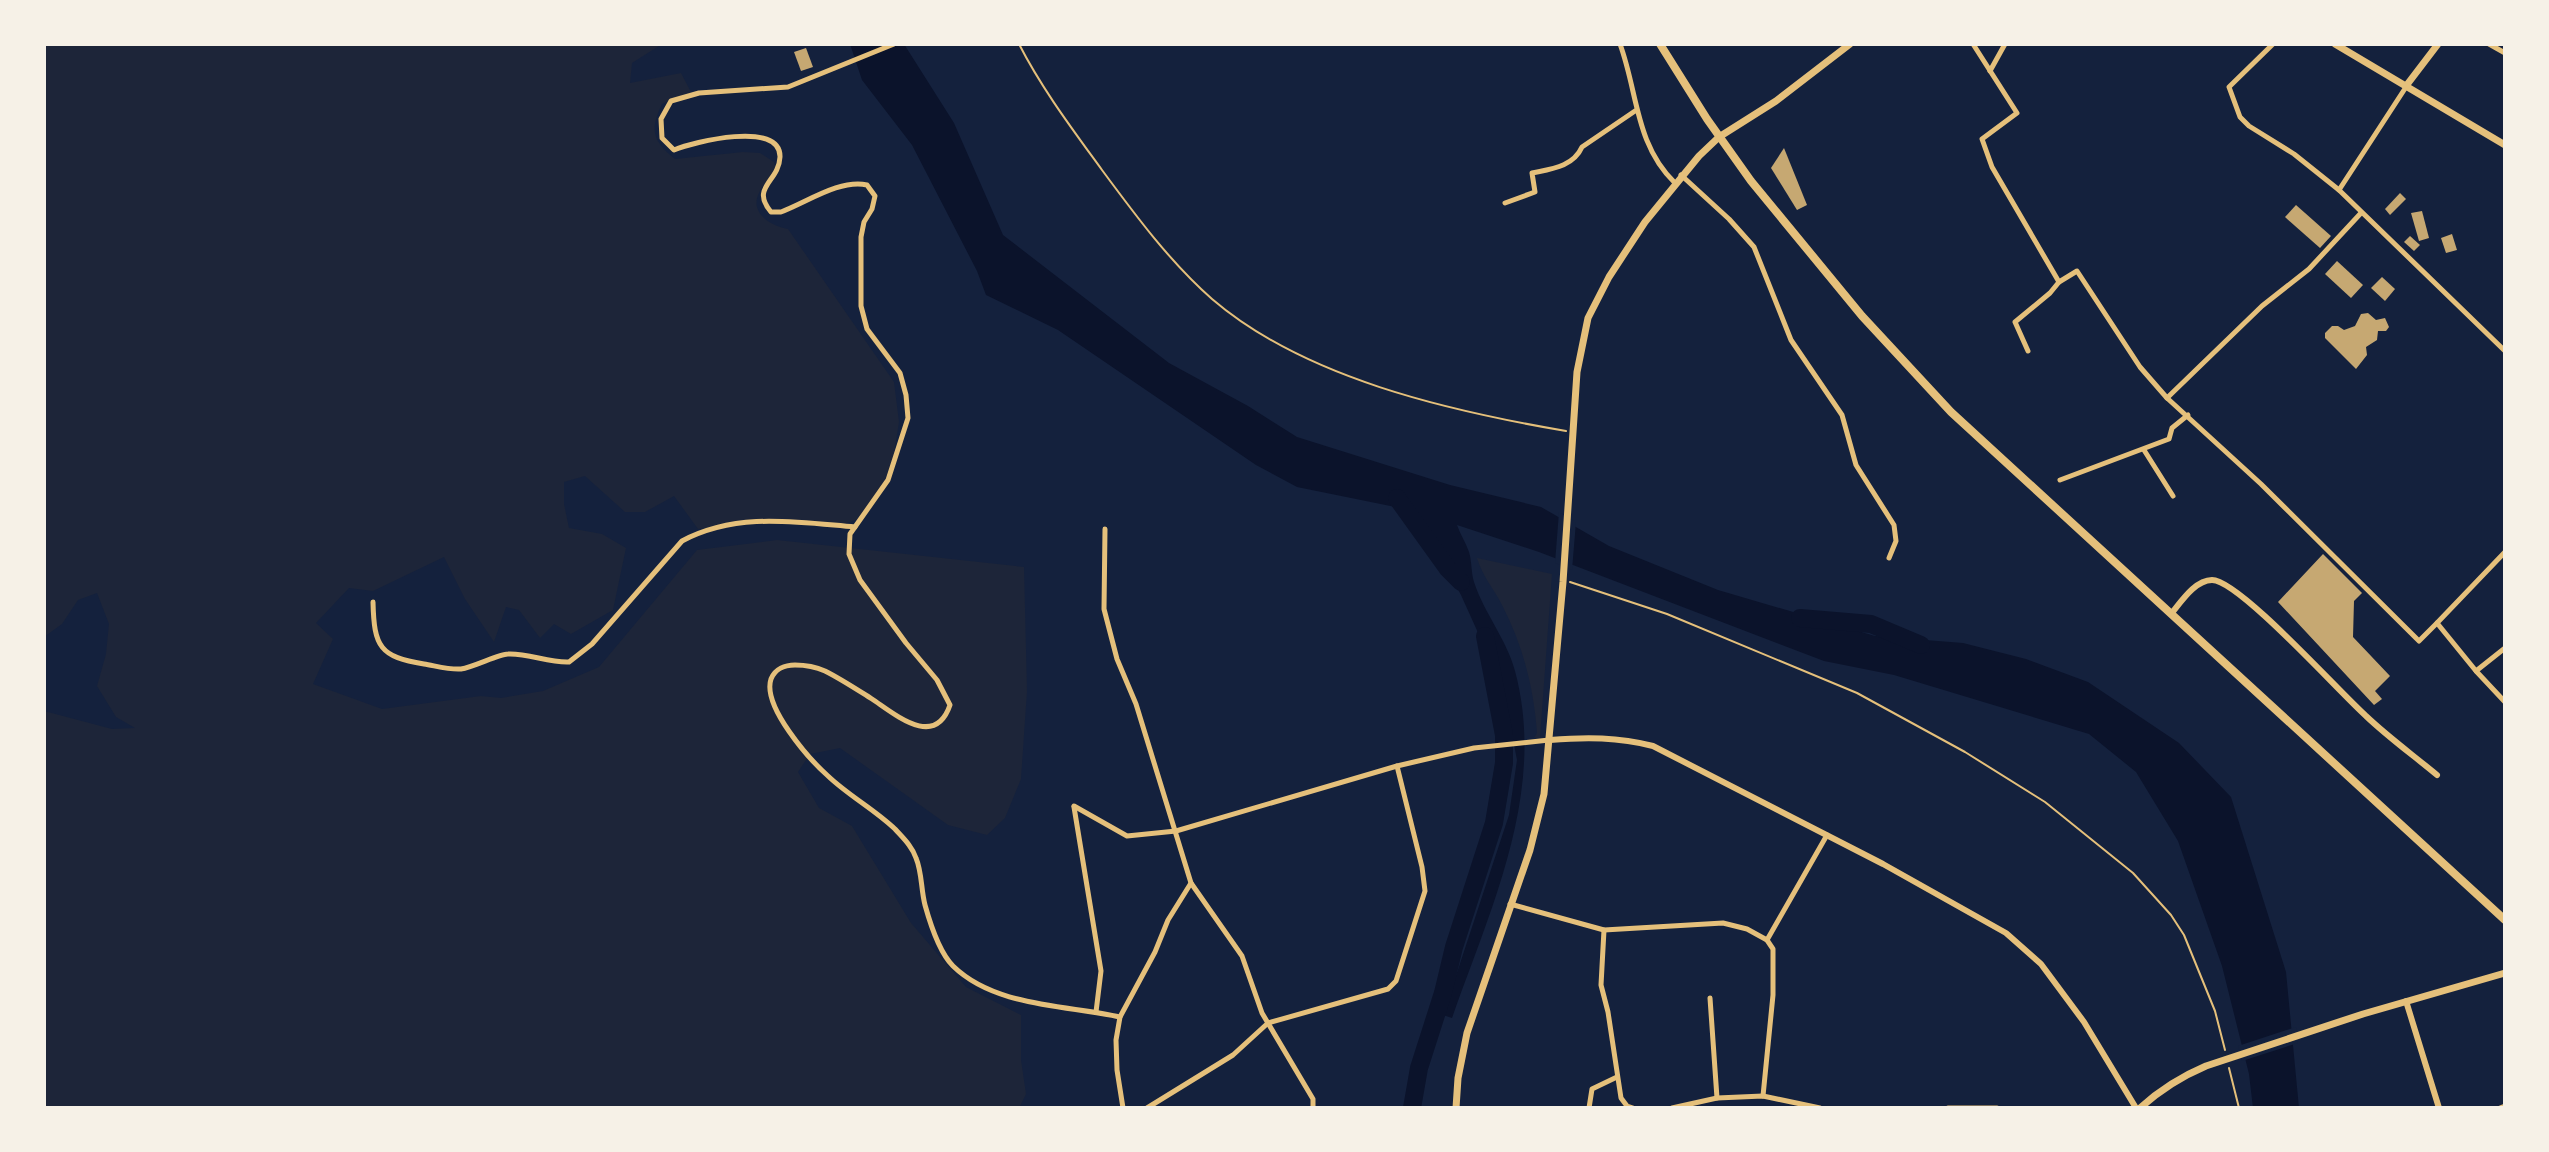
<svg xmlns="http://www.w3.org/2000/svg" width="2549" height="1152" viewBox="0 0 2549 1152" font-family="'Space Grotesk',sans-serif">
<rect width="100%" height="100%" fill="#14213d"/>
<g fill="#1d2539">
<path d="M 44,44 L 662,44 L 632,63 L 630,83 L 681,73 L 691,92 L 662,104 C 649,131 653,141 675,159 L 743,152 L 760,153 L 774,162 L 777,172 C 771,178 762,185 759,193 C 749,213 771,226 788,229 L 894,382 L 899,422 L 893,459 L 878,497 L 858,519 L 842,525 L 762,523 L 698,529 L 674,496 L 645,512 L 625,512 L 585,476 L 564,482 L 564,504 L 569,528 L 602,534 L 626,548 L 613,610 L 571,634 L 554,624 L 540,638 L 519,610 L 506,607 L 494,642 L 465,599 L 444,557 L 373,591 L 349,588 L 316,623 L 333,639 L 313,684 L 382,709 L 481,696 L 501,698 L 543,691 L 599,667 L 697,550 L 777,540 L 1024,567 L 1027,691 L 1021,779 L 1005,818 L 987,835 L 948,825 L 840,748 L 810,754 L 798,772 L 819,808 L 852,826 L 911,923 L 966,987 L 1021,1015 L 1021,1060 L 1026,1094 L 1019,1108 L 44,1108 L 44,711 L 112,729 L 135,728 L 116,717 L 97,686 L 106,654 L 109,624 L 97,593 L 78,600 L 62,624 L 44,637 Z"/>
<path d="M 1477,558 L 1552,574 L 1540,738 L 1534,738 L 1537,733 C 1534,689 1523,646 1503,607 C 1495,590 1482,576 1477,558 Z"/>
</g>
<path fill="#0b132b" d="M 850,44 L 904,44 L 954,123 L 1003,235 L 1169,363 L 1248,406 L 1297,437 L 1450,485 L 1541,507 L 1609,546 L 1718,590 L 1875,636 L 1963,643 L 2026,659 L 2088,682 L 2179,743 L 2231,797 L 2286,972 L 2299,1108 L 2253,1108 L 2249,1074 L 2222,966 L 2178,841 L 2136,772 L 2089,734 L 1894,675 L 1824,661 L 1539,552 L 1457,525 C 1460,534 1466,543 1469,552 C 1472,562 1471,573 1474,582 C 1484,613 1507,640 1515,671 C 1547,791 1491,907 1452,1018 L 1443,1015 L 1509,815 L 1517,760 L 1503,688 L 1461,595 L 1415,511 L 1297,487 L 1256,465 L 1058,330 L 986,295 L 977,271 L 912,145 L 862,80 Z"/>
<g fill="#14213d">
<polygon points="1559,512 1576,522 1572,570 1555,563"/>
<polygon points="2296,1027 2298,1043 2242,1061 2238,1046"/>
</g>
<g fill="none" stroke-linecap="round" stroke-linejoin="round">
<g stroke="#0b132b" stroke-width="18">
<polyline points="1397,498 1448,569 1461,582"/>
<polyline points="1800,618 1871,624 1921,645"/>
<polyline points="1412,1108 1419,1068 1443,993 1454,947 1494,823 1504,763 1504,735 1485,636"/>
</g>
</g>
<g fill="#c6a872">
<polygon points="806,48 813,67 801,71 794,52"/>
<polygon points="1784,148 1807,205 1797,210 1771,168"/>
<polygon points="2400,193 2406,199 2390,215 2385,209"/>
<polygon points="2296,205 2331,236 2320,248 2285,217"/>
<polygon points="2422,211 2429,238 2419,241 2411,213"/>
<polygon points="2452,234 2457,250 2446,253 2441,238"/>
<polygon points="2410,236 2420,245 2414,251 2404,242"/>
<polygon points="2337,261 2363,285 2351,298 2325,274"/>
<polygon points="2382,277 2395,289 2385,301 2371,288"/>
<polygon points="2368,313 2376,320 2385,318 2389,327 2386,331 2378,331 2377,340 2366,347 2367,355 2356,369 2325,338 2325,333 2332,326 2338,326 2344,330 2355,326 2361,314"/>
<polygon points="2323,554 2362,593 2354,601 2353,637 2390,676 2375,691 2382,699 2374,705 2278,602"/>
</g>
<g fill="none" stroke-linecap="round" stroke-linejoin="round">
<g stroke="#e5c07b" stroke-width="2">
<path d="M 1019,44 C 1042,89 1073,130 1102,170 C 1136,216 1170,262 1212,299 C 1304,378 1449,411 1566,431"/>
<polyline points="1570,582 1667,614 1857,693 1965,752 2045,802 2133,873 2171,915 2184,935 2215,1011 2225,1050"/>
<polyline points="2229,1068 2239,1108"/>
</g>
<g stroke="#e5c07b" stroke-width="5">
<path d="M 894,44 L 788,87 L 699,93 L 671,101 L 661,119 L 662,138 L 674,150 C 693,142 781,120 780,157 C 779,182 750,187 771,212 L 781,212 C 806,203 839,179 867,185 L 875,196 L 872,209 L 864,222 L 861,237 L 861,306 L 867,329 L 900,373 L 906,395 L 908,418 L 888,480 L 850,534 L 849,554 L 860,580 L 906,643 L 937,680 L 950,705 C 935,749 896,715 872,699 C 856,689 841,679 825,671 C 816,667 805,665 795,665 C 785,665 775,669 771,679 C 762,706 809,759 828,776 C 849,796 874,809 895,829 C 903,838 912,846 916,858 C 922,872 921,890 925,905 C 930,923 940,953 953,966 C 995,1007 1066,1005 1120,1017"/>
<path d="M 1620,44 C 1638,93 1635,144 1675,183"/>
<polyline points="1973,44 2017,113 1982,139 1992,167 2059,282 2077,271 2140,367 2167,398 2261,484 2419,641 2437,623"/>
<polyline points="2273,44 2229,87 2240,117 2249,126 2294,154 2339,190"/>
<polyline points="2489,44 2505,53"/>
<polyline points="1990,71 2005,44"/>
<polyline points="2406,87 2339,190 2505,351"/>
<polyline points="1681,175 1729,219 1754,247 1791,340 1842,415 1856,465 1894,525 1896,541 1889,558"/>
<path d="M 1505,203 L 1535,192 L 1532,173 C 1551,169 1573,167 1582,147 L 1635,111"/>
<polyline points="2028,351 2015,322 2050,293 2059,282"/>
<polyline points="2167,398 2262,306 2309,269 2361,213"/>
<polyline points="2144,450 2173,496"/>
<polyline points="2060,480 2169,439 2172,428 2188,415"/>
<polyline points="1105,529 1104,609 1117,659 1136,704 1191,883 1242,956 1262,1013 1313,1099 1313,1108"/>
<polyline points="2505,552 2437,623 2476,671 2505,702"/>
<path d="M 373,602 C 374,647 380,657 424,664 C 436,666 450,670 461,669 C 474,667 499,654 508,654 C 528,653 549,663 569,662 L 592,644 L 682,541 C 737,512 795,522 855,527"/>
<polyline points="2476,671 2505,648"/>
<polyline points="1074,806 1127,836 1176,831 1397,766 1474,748 1549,740"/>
<polyline points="1074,807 1101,971 1096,1012"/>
<polyline points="1510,904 1604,930 1723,923 1747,929 1767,940 1773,949 1773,995 1763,1096"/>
<polyline points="1604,930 1601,985 1608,1012 1621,1098 1627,1106 1633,1108"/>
<polyline points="1767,940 1827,835"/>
<polyline points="1710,998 1717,1098"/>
<polyline points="1123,1108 1117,1070 1116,1040 1120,1017 1155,952 1168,920 1191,883"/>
<polyline points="1147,1108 1233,1055 1268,1023 1388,989 1396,981 1425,891 1422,867 1397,766"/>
<polyline points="1589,1108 1592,1089 1617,1077"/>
<polyline points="1672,1108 1717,1098 1763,1096 1820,1108"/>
<polyline points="1948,1108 1997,1108"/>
<polyline points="2500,1108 2505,1106"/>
</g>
<g stroke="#e5c07b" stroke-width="6">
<path d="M 2171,614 C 2181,602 2195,580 2212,580 C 2239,580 2340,693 2366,716 C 2388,737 2413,755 2437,775"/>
<path d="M 1550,740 C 1586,737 1618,737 1653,746 L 1883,864 L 2006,933 L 2041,964 L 2084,1022 L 2136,1108"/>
<polyline points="2406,1001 2439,1108"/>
</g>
<g stroke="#e5c07b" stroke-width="7">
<polyline points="2335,44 2505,145"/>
<polyline points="2406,86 2438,44"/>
<polyline points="1456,1108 1458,1078 1467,1033 1530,850 1544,794 1563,582 1577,372 1588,318 1609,277 1645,222 1699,156 1719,137 1776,101 1850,44"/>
<path d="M 2140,1108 C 2161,1089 2180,1077 2206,1066 L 2363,1014 L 2505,973"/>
</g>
<polyline stroke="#e5c07b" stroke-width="8" points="1660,44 1707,119 1751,181 1862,316 1951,412 2505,920"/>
</g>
<rect width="2549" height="1152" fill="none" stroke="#f6f1e7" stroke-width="92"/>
</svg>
